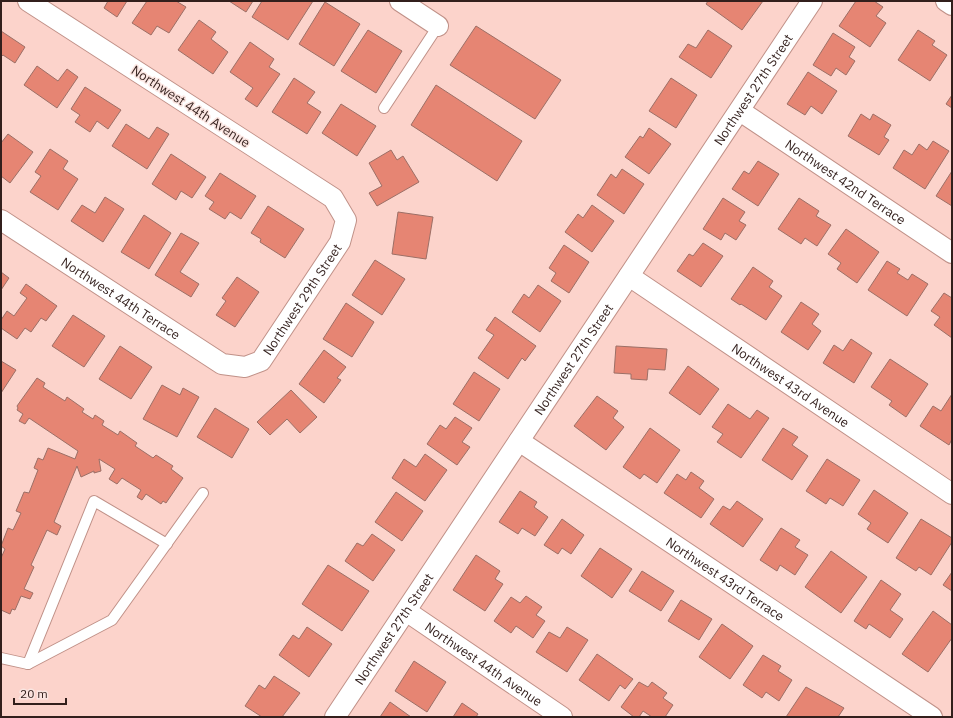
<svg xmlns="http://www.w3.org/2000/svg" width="953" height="718" viewBox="0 0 953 718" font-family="'IBM Plex Sans',sans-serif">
<rect width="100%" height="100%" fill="#fcd3cb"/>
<g fill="#e68573" stroke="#9c6f66">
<polygon points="108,1 127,1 117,17 104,8"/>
<polygon points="147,1 176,1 186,7 169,33 157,26 151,35 132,23"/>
<polygon points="229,1 253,1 246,12"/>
<polygon points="262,1 313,1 288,40 252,17"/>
<polygon points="708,1 763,1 742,30 706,4"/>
<polygon points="856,1 874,1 883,7 876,16 886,23 870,47 839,26"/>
<polygon points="325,2 360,24 334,66 299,44"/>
<polygon points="199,20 216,32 211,39 228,52 213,74 178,50"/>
<polygon points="476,26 561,80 535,119 450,65"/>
<polygon points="368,30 402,51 376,93 341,71"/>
<polygon points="708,30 732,46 711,78 679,57 688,44 696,48"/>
<polygon points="918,30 935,41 932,45 947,55 930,81 898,60"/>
<polygon points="1,31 25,47 15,63 3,55 1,57"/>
<polygon points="833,33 855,47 849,57 855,61 846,75 836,68 831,76 813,65"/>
<polygon points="250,42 274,59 269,67 280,74 257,107 245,99 253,88 230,72"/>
<polygon points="37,66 58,81 67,69 78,77 57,108 24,85"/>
<polygon points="808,72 837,91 822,114 811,106 805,115 787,104"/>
<polygon points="294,78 315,92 307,103 321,112 307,134 272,112"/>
<polygon points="671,78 697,95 676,128 649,111"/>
<polygon points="436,85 522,141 497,181 411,125"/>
<polygon points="85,87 121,110 108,129 97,121 90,132 75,122 80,115 71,109"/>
<polygon points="952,95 952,108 946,104"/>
<polygon points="341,104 376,126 357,156 322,133"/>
<polygon points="861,114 870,120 873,114 891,125 884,137 889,140 879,155 848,136"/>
<polygon points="126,124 149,139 157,127 169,134 147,169 112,146"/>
<polygon points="649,128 671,144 649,174 625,157 640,136 643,138"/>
<polygon points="8,134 33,152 10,183 1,176 1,143"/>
<polygon points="933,141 949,151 925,189 893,168 904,150 912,155 919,144 927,150"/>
<polygon points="50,149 68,161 63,169 78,179 58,210 30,192 41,176 35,172"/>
<polygon points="391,150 397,160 403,156 419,182 377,206 369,193 382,186 369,163"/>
<polygon points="171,154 206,177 192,198 181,191 176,200 152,184"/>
<polygon points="758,161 779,174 758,206 732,189 744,171 749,174"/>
<polygon points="622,169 644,184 624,214 597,195 611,174 616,178"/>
<polygon points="952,171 952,206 936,196"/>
<polygon points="220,173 256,196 241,219 230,212 225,219 209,209 214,202 205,196"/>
<polygon points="105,197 124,209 103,242 71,221 82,205 95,213"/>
<polygon points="723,198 745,212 739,221 746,225 736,240 725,233 721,240 703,229"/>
<polygon points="799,198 819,211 816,216 831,225 817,246 805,238 801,244 778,229"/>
<polygon points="592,205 614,221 592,252 565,232 578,214 583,218"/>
<polygon points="268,206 304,229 285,258 260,242 261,239 251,233"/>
<polygon points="398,212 433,217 426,259 392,254"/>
<polygon points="144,215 171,233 149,269 121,252"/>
<polygon points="846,229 879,252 857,283 837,269 841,263 828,254"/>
<polygon points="181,233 199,243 180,272 199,284 191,297 155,275"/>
<polygon points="703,243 723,256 701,287 677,271 689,254 693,256"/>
<polygon points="564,245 589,262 569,293 551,281 556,273 549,268"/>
<polygon points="375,260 405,279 382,315 352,295"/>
<polygon points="887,261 900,269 897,273 908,280 912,274 928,284 907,316 868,290"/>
<polygon points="753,267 773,281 769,287 782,296 766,320 741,304 740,305 731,299"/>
<polygon points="1,272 9,278 1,290"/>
<polygon points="237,277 259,292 235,327 216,315 226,301 222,298"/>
<polygon points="26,284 57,306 46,321 41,318 31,332 25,328 17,339 1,328 1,320 7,311 14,316 27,298 20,293"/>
<polygon points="538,285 561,301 540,332 512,312 524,294 529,298"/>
<polygon points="944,293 952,298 952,338 934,325 940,317 931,311"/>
<polygon points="801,302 819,314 812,324 821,331 808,350 781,332"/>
<polygon points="346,303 374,322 352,357 323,339"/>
<polygon points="73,315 105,336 84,367 52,346"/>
<polygon points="495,317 536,346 525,361 522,358 508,379 478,358 494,335 486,330"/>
<polygon points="851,339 872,353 854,383 823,363 834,345 843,351"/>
<polygon points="120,346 152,367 131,399 99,379"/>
<polygon points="616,346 667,349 665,370 648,369 647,380 631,379 631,374 614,373"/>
<polygon points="324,350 346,367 337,378 341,380 324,403 299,384"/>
<polygon points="890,359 928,384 906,417 889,405 892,401 871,387"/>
<polygon points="1,361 16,370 1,393"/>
<polygon points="688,366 719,389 700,415 669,393"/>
<polygon points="474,372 500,389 479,421 453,404"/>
<polygon points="37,378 45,383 43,387 65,401 67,397 84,409 82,412 93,419 95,415 104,421 102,425 118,435 120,431 137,443 135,446 153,458 156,455 173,466 171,469 183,478 166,503 163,501 161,504 146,494 142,500 137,497 141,490 122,478 117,484 109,479 115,469 99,459 101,471 94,473 94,471 81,477 77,466 54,522 61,526 57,535 47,530 31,565 34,567 24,589 33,593 30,599 21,596 15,610 12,609 10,614 1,610 1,558 5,549 1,546 8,528 13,530 21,513 16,511 24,492 29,493 38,470 34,468 38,458 43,460 48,448 75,459 78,451 29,418 25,424 19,421 23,414 17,410 18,408 17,406"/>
<polygon points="162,385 180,395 183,388 199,397 177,437 143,419"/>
<polygon points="291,390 317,417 300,433 287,419 270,435 257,422"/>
<polygon points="952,394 952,439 949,445 920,426 933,406 941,411"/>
<polygon points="597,396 618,411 613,418 624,427 606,450 574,426"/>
<polygon points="728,404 750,419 757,410 769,418 741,458 717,442 723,434 712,427"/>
<polygon points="215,408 249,429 232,458 197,437"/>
<polygon points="455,417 472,428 462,442 470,447 457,465 427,444 440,425 446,429"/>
<polygon points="650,428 680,450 657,483 644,474 640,479 623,467"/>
<polygon points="783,428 798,437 792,445 808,456 792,480 762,460"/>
<polygon points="425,454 447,470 425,501 392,478 404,459 416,467"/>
<polygon points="827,459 860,480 843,506 830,498 826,504 806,491"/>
<polygon points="691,472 704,481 699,488 714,499 701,518 664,493 677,474 686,480"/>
<polygon points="874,490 908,513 888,543 867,529 871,523 858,514"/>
<polygon points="520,491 537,502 534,507 548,517 535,536 522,528 518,534 499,522"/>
<polygon points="396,492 423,511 402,541 375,522"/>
<polygon points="737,501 763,519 743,547 710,524 723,506 730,510"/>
<polygon points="562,519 584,535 571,554 562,548 558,554 544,545"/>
<polygon points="921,519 952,538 952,542 931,575 919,567 916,571 896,558"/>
<polygon points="781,528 800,540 795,547 808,555 795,575 780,565 777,571 760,560"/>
<polygon points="372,534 395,550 373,581 345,561 357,543 363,546"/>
<polygon points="600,548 632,569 612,598 581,576"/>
<polygon points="831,551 867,577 841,613 805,587"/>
<polygon points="476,555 500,571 495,579 503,584 485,611 453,590"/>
<polygon points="328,565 369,591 342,631 302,604"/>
<polygon points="642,571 674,591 661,611 629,591"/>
<polygon points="952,572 952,591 943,585"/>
<polygon points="881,580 901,594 890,610 903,619 890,638 869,624 866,629 854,621"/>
<polygon points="526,596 542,607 536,615 545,621 533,638 516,626 511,633 494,621 511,597 520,603"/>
<polygon points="681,600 712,619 699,640 668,621"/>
<polygon points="933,611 952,625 952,638 928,672 902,654"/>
<polygon points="722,624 753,646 730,679 699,657"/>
<polygon points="307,627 332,644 309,677 279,655 293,635 299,639"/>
<polygon points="567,627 588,640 567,672 536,652 549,632 560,638"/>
<polygon points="597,654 633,679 625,689 620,685 609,701 579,680"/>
<polygon points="763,655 781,666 778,671 792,680 779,701 766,692 762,698 743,685"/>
<polygon points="414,661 446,682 427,712 395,691"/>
<polygon points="274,676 300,693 282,717 262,717 245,706 259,685 265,689"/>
<polygon points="639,682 648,687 652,682 667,693 663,698 673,705 665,717 652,717 643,711 639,717 634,717 621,707"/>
<polygon points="806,687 844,708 838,717 786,717"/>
<polygon points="390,702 411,717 380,717"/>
<polygon points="462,703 478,714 476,717 453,717"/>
</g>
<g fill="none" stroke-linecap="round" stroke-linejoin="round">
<defs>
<g id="lane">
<polyline points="384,108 438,26"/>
<polyline points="1,658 28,664 112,620 203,493"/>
<polyline points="28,664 94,501 167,544"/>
</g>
<g id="street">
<polyline points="400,1 438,26"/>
<polyline points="946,1 952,5"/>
<path id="s1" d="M 740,111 L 952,253"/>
<path id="s2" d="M 1,220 L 222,364 L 245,367 L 261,361 L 340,242 L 346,220 L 333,198 L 28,1"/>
<path id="s3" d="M 629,276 L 952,494"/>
<path id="s4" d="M 519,441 L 932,717"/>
<path id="s5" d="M 406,611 L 562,717"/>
<path id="s6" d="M 335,717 L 812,1"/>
</g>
</defs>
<use href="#lane" stroke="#c09188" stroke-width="12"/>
<use href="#street" stroke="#c09188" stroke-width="22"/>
<use href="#lane" stroke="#fff" stroke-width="10"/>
<use href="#street" stroke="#fff" stroke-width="20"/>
</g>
<g text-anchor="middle" stroke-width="3" stroke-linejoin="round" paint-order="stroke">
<g font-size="13" fill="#321f1c" stroke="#fae5e1">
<text dy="5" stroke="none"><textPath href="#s6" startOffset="754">Northwest 27th Street</textPath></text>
<text transform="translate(191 106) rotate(33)" y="5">Northwest 44th Avenue</text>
<text dy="5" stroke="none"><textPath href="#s1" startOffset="127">Northwest 42nd Terrace</textPath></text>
<text dy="5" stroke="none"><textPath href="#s2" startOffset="143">Northwest 44th Terrace</textPath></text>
<text dy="5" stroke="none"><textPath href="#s2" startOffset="378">Northwest 29th Street</textPath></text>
<text dy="5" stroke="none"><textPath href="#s6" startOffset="430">Northwest 27th Street</textPath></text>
<text dy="5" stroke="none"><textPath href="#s3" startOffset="195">Northwest 43rd Avenue</textPath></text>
<text dy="5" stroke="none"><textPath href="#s4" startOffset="248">Northwest 43rd Terrace</textPath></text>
<text dy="5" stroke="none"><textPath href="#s6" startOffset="106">Northwest 27th Street</textPath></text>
<text dy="5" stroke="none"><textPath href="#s5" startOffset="94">Northwest 44th Avenue</textPath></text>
</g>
</g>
<rect width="953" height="718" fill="none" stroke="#321f1c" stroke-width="4"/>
<path d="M14 698v6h52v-6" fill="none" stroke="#321f1c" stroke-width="2"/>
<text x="20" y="698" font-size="12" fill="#321f1c" stroke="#fae5e1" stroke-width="3" paint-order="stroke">20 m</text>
</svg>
